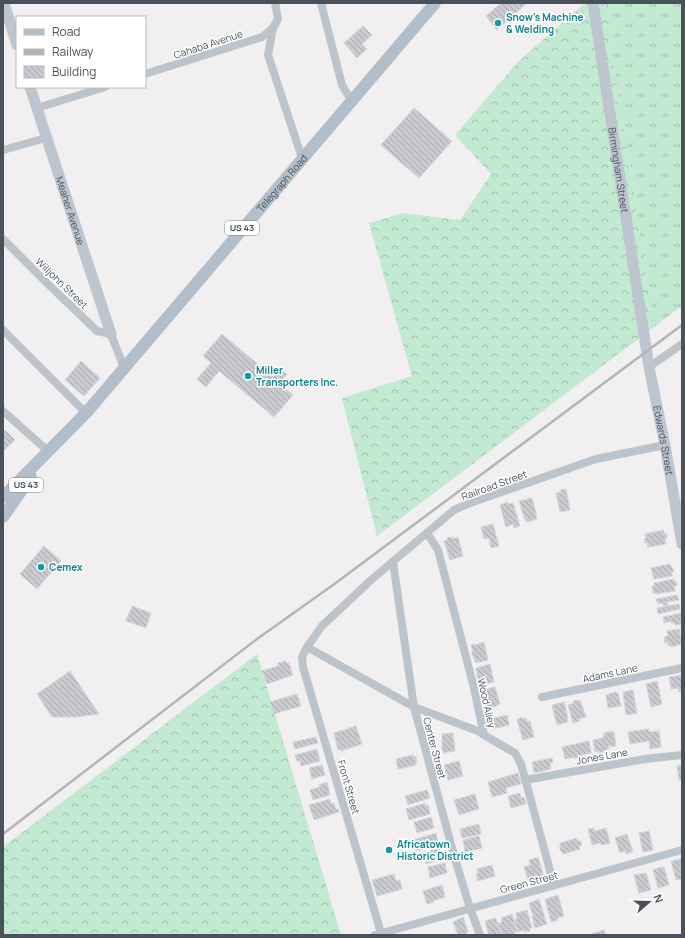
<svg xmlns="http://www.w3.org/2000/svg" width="685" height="938" viewBox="0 0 685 938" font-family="Manrope,sans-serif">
<defs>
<pattern id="grass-tufts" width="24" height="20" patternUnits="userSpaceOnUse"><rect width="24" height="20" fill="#c2ead1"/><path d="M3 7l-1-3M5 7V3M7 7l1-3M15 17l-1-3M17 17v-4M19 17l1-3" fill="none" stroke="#a0c0ad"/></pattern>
<pattern id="forest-crowns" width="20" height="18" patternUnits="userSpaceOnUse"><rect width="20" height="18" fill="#c2ead1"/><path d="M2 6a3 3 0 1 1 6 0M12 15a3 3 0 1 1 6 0" fill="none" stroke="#a0c0ad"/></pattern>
<pattern id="building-back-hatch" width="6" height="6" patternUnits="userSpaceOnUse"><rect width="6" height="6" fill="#c9cbd1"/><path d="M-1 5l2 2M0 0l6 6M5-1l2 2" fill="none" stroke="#a5a7ad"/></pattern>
</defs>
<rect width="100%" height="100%" fill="#f1efef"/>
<polygon fill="url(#grass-tufts)" points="605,3 682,3 682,306 654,327"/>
<g fill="url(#forest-crowns)">
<polygon points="585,3 605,3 654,327 377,536 342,398 412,376 369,223 403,213 460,220 491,174 455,135 518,62"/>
<polygon points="257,654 341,935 3,935 3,847"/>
</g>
<g fill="url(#building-back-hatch)" stroke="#d4d6da">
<polygon points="501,3 527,3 497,30 486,16"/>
<polygon points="363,26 372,35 362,44 367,49 357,58 344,43"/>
<polygon points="414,108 452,141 419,178 381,145"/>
<polygon points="222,334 273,377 280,369 287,374 279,383 293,395 274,417 219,371 206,387 197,379 211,363 203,356"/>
<polygon points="81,361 100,378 84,396 65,380"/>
<polygon points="5,430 15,440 3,451 3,432"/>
<polygon points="566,489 570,510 560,512 556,493 561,492 560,490"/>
<polygon points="532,498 537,517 536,517 537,519 527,522 526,520 525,520 519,501"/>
<polygon points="508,502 508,504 513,503 520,526 514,528 513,524 506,527 500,505"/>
<polygon points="493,524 499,546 491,548 489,538 484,539 481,527"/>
<polygon points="664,530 664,534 667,534 667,538 665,539 666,544 648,547 647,543 645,543 644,539 646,538 645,534"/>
<polygon points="453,537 453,539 458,537 463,556 450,560 444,541 448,540 447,538"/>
<polygon points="44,546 61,561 37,589 20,574"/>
<polygon points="670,564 674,571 672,572 672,576 654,579 651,568"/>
<polygon points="674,579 674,582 676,581 677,586 674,586 675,591 656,594 656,593 653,593 652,586 654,586 654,583"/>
<polygon points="677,595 679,600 667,602 668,605 664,606 663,603 658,604 658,601 656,602 656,599 657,599"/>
<polygon points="679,604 680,609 658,614 657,608"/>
<polygon points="132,606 151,613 146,628 126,621"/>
<polygon points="681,613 681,624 675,625 674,623 671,623 671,621 664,623 663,617"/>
<polygon points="679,629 682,644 671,647 670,645 668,645 668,642 665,643 664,637 668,636 667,631"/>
<polygon points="484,642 488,660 476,663 471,652 473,652 471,645 473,644 474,645"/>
<polygon points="285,661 286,663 289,663 293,675 267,684 262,671 278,666 278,663"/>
<polygon points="490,664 494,682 481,685 480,678 478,679 476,668"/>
<polygon points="70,671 99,714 77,717 52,717 37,694"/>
<polygon points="682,675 682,692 679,692 678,688 671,689 669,677"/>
<polygon points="657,681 662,704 651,707 646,684"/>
<polygon points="495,687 500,704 489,709 485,701 484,702 482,690"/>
<polygon points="633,690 637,713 626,715 623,692"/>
<polygon points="615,692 616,693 618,693 621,706 608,708 606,695"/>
<polygon points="297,694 301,706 274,714 270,702"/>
<polygon points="580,700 586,717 579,719 580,721 573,723 568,705 574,703 573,701"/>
<polygon points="564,702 568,718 567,718 568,722 557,725 552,705"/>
<polygon points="507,715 509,725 492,729 490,719"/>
<polygon points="521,717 522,719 526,718 527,722 530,721 534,737 523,740 517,720"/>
<polygon points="356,726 362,744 341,751 341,749 338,750 334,733"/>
<polygon points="649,729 649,732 659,731 661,747 650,749 649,741 630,744 628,732"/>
<polygon points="612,731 612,733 614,732 616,746 611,747 610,745 608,746 609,749 603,751 603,752 598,753 598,751 595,752 593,740 603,738 604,733"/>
<polygon points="453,733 455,751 444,753 443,750 442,750 442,734"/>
<polygon points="316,737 318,743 295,749 293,742"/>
<polygon points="589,741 591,753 581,755 582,757 575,759 575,757 565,759 562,747"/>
<polygon points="317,749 320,761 301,766 300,761 297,761 295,755"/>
<polygon points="413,755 414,757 416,757 417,762 415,763 416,765 398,769 396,759"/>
<polygon points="552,758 553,762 550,763 551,769 534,773 532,762"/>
<polygon points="459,761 463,776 448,780 444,765"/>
<polygon points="322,765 325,775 312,779 309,768"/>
<polygon points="682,765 682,780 679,780 677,766"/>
<polygon points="518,773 521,784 506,788 507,793 492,797 488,782"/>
<polygon points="327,782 330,795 313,800 310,790 320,787 319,785"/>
<polygon points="427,790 430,798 408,805 405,796"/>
<polygon points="520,793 521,798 524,797 526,804 511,808 508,796"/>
<polygon points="475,794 479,809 459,815 454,800"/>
<polygon points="330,799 331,804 334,803 336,810 338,809 339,812 314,820 309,805"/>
<polygon points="425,803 426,806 428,805 430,814 409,820 406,809"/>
<polygon points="431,817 434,828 417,833 414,822"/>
<polygon points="479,824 481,834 462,838 460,829"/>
<polygon points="594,828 595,831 606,828 610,843 601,845 600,843 592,845 588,829"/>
<polygon points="649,831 653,850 643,852 639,833"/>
<polygon points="436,833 438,844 417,851 413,840"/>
<polygon points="627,834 633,852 626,854 625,851 620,853 615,838"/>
<polygon points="479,836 482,848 465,852 463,840"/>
<polygon points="577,838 577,841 580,840 582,845 579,846 580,849 563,854 562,851 560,851 560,843"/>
<polygon points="439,848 442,859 426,864 423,853"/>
<polygon points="538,857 544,877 529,882 524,867 530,865 529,860"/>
<polygon points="682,859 682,879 676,880 671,861"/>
<polygon points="445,863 447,873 430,878 428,867"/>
<polygon points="492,865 495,876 478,881 476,874 478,874 477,869"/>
<polygon points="661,867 661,868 664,867 669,885 658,888 653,870"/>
<polygon points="646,873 651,890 639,893 634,875"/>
<polygon points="394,874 396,881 400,880 402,889 377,896 372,880"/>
<polygon points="442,885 445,897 433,901 434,902 427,904 423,891"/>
<polygon points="558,895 564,916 557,918 558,920 551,922 545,899"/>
<polygon points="539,899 547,924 535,928 532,917 533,916 529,903"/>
<polygon points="527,910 532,928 529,928 530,931 524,932 524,930 518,932 514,920 517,919 516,913"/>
<polygon points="512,914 517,932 514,933 514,935 502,935 498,923 502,922 501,918"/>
<polygon points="463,917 468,932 464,935 458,935 453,922"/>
<polygon points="496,918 501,935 489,935 485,921"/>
<polygon points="604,930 606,935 592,935 591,934"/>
</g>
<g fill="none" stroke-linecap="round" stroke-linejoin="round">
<g stroke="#bcc3ca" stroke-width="8">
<polyline points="275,3 278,19 273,28 268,55 302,158"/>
<polyline points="321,3 342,85 351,100"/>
<polyline points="145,74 262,37 273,28"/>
<polyline points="37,108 105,87"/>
<polyline points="3,150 46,138"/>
<polyline points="3,239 49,285 97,331 111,334 124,368"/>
<polyline points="3,330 86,413"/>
<polyline points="649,367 682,344"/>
<polyline points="3,411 49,452"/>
<polyline points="427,533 438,550 473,684 484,735 515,753 521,764 554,885"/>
<polyline points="393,562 414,707 455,859 470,908 480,935"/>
<polyline points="307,647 414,707 478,731 484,735"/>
<polyline points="542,697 682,668"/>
<polyline points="525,780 645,759 682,755"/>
<polyline points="381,933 303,667 302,657 307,647 322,626 371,580 454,510 470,503 596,459 665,445"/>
<polyline points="375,935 682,850"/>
</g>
<g stroke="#bdc6cf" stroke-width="11">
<polyline points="4,3 17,45"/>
<path id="s1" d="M 593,3 L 649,367 L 665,445 L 682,544"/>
<path id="s2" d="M 30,87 L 111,334"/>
</g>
<g stroke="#b2bfcb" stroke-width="12">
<path id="s3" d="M 3,497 L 86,413 L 435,3"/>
<polyline points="3,517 31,477"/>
</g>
<polyline stroke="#b2b5b9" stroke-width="2.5" points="3,834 257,639 333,585 682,325"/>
</g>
<g fill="#0f9aa8" stroke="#fff" stroke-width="1.5">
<circle cx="498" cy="23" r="4"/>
<circle cx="248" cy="376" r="4"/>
<circle cx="41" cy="567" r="4"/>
<circle cx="389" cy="850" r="4"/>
</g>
<g text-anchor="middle" stroke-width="3" stroke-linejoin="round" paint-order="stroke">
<g fill="#fff" stroke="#80868c" stroke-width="1">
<rect x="225" y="221" width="34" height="14" rx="3"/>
<rect x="9" y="478" width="34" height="14" rx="3"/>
</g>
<g font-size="9" font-weight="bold" fill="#49525a">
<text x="242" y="231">US 43</text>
<text x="26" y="488">US 43</text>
</g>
<g font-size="10" font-weight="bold" fill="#0d838f" stroke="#fff" text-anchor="start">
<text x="506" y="21">Snow's Machine<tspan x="506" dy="12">&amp; Welding</tspan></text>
<text x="256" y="374">Miller<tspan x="256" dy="12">Transporters Inc.</tspan></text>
<text x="49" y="571">Cemex</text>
<text x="397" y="848">Africatown<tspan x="397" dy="12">Historic District</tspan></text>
</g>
<g font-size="10" fill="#49525a" stroke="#fff">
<text transform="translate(208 44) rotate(-18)" y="4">Cahaba Avenue</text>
<text dy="4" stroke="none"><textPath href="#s1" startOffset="169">Birmingham Street</textPath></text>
<text dy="4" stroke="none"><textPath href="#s3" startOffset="420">Telegraph Road</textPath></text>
<text dy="4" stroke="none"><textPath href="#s2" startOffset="130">Meaher Avenue</textPath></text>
<text transform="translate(62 283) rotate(44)" y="4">Willjohn Street</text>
<text dy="4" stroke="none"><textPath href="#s1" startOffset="443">Edwards Street</textPath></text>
<text transform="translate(494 485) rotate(-20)" y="4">Railroad Street</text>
<text transform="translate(610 673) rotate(-12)" y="4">Adams Lane</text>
<text transform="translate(487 703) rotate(77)" y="4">Wood Alley</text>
<text transform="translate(435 748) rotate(75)" y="4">Center Street</text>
<text transform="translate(602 756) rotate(-10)" y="4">Jones Lane</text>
<text transform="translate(349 787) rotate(74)" y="4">Front Street</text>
<text transform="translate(529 882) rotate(-15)" y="4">Green Street</text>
</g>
</g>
<rect width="685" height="938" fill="none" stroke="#49525a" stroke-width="8"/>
<rect x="16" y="16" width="130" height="72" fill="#ffffff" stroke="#b6babd"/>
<rect x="24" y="29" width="20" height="6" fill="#b2bfcb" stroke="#b6babd"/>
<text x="52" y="36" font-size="12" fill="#49525a">Road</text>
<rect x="24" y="49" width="20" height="6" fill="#b2b5b9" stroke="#b6babd"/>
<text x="52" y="56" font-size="12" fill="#49525a">Railway</text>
<rect x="24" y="66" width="20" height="12" fill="url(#building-back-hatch)" stroke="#b6babd"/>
<text x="52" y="76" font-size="12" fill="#49525a">Building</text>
<g transform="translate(649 902) rotate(70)" stroke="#ffffff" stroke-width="3" paint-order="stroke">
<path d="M0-3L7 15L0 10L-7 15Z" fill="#49525a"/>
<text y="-6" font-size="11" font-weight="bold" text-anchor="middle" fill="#49525a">N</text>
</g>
</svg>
